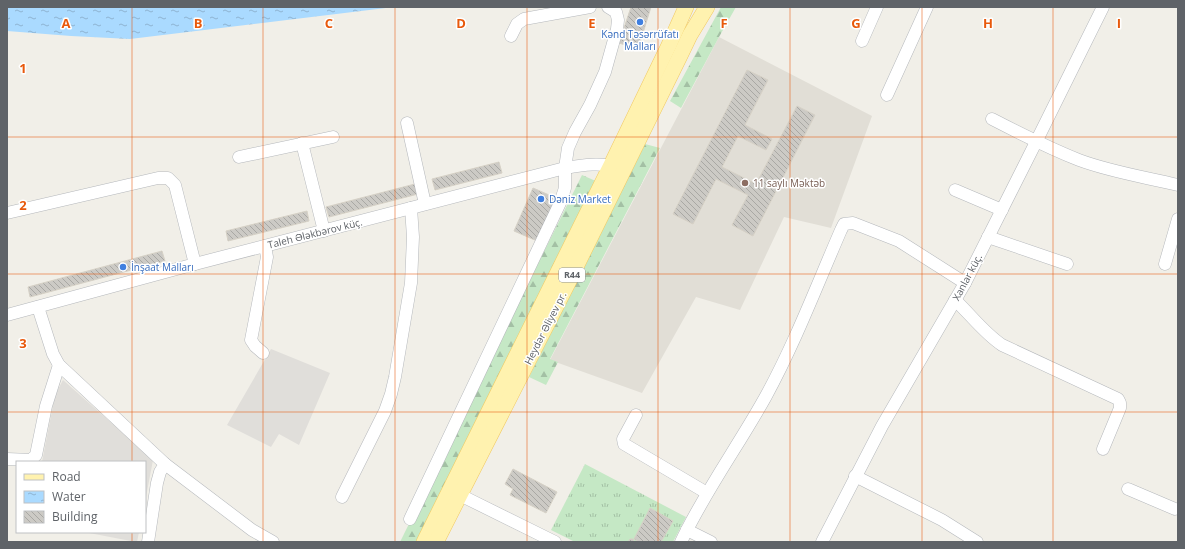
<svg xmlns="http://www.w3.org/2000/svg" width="1185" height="549" viewBox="0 0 1185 549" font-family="'Open Sans',sans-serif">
<defs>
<pattern id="grass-tufts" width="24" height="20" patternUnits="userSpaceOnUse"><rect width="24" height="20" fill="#c5e8c5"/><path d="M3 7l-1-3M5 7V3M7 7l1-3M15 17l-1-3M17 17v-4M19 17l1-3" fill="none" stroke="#a3c0a4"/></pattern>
<pattern id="forest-firs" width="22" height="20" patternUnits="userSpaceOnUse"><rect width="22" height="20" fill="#c5e8c5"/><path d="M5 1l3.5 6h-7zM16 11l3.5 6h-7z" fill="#a3c0a4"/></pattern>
<pattern id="water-ripples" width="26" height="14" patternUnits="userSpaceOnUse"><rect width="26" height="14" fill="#aadaff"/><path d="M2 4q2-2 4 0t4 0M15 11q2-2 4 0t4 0" fill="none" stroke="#8eb4d2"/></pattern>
<pattern id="building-back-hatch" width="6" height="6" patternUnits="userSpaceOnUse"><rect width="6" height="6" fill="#cccac5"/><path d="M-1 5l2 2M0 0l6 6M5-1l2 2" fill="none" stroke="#a9a8a4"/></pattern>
</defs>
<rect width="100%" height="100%" fill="#f1efe8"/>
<g fill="#e0deda">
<polygon points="271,349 330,373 299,445 279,434 271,447 227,425"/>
<polygon points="63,380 153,460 145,502 145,462 42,462 55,395"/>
<polygon points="84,532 139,532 137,542 136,542"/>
</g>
<polygon fill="#e1ded6" points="719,37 872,116 831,228 784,217 740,310 696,297 642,393 550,360"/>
<polygon fill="url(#grass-tufts)" points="585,464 686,517 673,542 575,542 551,530"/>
<g fill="url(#forest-firs)">
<polygon points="721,7 736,7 719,37 681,108 670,101"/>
<polygon points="645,144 660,148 550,359 558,362 546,385 529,377"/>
<polygon points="582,175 598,182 418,542 400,542"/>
</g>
<polygon fill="url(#water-ripples)" points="7,7 394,7 130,39 71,36 7,31"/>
<g fill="url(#building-back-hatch)" stroke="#d6d1c6">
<polygon points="631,7 651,7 638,49 619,43"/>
<polygon points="747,70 768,80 745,125 772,139 766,150 738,136 722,167 756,184 797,106 815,115 753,236 732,225 748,195 716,179 693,224 673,214"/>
<polygon points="499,162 502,173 435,190 432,179"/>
<polygon points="415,184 418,194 329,217 326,207"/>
<polygon points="533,188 556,198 537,241 514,231"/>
<polygon points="307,211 309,221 228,241 226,231"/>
<polygon points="162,251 165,261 30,297 28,287"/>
<polygon points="513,469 557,492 546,513 510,495 513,489 505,484"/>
<polygon points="650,508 673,521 661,542 639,542 634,539"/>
<polygon points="630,539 633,539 634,542 628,542"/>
</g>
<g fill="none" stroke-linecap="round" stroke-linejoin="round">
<defs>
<g id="minor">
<polyline points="511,36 517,24 524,19 590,7"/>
<polyline points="862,41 877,7"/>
<polyline points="887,95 927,7"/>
<path d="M 992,119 C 1021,134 1049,148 1079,160 C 1111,172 1145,177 1178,185"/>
<polyline points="407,123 425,204"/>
<polyline points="302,143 324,231"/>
<polyline points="239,157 333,137"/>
<polyline points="955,190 1002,210"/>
<polyline points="7,213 158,178 168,178 175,185 195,264"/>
<polyline points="988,237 1067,264"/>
<polyline points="1165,264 1178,219"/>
<path d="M 955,300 C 971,315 984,333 1002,345 L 1118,399 L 1120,403 L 1120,408 L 1103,449"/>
<polyline points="38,307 53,354 59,365 165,464 160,472 157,483 148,542"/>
<path d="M 7,315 L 195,264 L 565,168 C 583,165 601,162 619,168"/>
<polyline points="263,353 255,346 251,340 267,257 265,246"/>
<polyline points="636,415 623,439 624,444 707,493"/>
<polyline points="7,459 31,460 36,455 46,406 59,365"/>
<polyline points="165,464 252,530 273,542"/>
<polyline points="855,476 942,520 977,542"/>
<polyline points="1128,489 1175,509"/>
<polyline points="460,495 555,542"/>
<polyline points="342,497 385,411 391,394 395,377 411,283 413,237 411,208"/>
<polyline points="410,519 560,203 565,188 565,168 568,148 575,132 590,105 605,72 617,29 618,20 616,12 608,7"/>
<polyline points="687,530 711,542"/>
<path d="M 681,542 C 705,491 739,445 766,396 C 795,343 817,285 841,230 L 844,224 L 853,223 L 899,241 L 965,283"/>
<polyline points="822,542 882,426 965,283 1036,142 1103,7"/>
</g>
<g id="major">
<polyline points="424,542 611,165 669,45 686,7"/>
<polyline points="436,542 569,281 679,58 690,35 707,7"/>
</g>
</defs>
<use href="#minor" stroke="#b5b8bc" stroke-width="13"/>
<use href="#major" stroke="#f2c960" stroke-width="16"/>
<use href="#minor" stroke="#fff" stroke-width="12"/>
<use href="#major" stroke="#fff2af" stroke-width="15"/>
</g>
<path fill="none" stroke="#e8590c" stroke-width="1" stroke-opacity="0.55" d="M 132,7 L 132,462M 263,7 L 263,542M 395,7 L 395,542M 527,7 L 527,542M 658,7 L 658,542M 790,7 L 790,542M 922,7 L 922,542M 1053,7 L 1053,542M 7,137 L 1178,137M 7,274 L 1178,274M 7,412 L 1178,412M 132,532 L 132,542"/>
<g fill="#3f7fe0" stroke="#fff" stroke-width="1.5">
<circle cx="640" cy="22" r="4"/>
<circle cx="541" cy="199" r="4"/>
<circle cx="123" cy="267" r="4"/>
</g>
<circle fill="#8d6e63" stroke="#fff" stroke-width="1.5" cx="745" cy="183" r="4"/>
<g text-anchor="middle" stroke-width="3" stroke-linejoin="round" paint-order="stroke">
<rect fill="#fff" stroke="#8f9295" stroke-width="1" x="559" y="268" width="26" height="14" rx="3"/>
<g font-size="9" font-weight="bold" fill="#5f6368">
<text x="572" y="278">R44</text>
</g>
<g font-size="10" fill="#366cbe" stroke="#fff" text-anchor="start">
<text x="640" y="38" text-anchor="middle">Kənd Təsərrüfatı<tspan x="640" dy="12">Malları</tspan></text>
<text x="549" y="203">Dəniz Market</text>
<text x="131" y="271">İnşaat Malları</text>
</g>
<g font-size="10" fill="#785e54" stroke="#fff" text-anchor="start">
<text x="753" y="187">11 saylı Məktəb</text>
</g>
<g font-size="10" fill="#5f6368" stroke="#fff">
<text transform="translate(315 233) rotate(-14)" y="4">Taleh Ələkbərov küç.</text>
<text transform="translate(967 277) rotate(-62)" y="4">Xanlar küç.</text>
<text transform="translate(545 328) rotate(-63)" y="4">Heydər Əliyev pr.</text>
</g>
</g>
<g font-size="13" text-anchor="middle" font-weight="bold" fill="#e8590c" stroke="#fff" stroke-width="3" stroke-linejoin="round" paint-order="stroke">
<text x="66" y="28">A</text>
<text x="198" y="28">B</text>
<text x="329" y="28">C</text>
<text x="461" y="28">D</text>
<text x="592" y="28">E</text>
<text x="724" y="28">F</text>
<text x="856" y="28">G</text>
<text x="988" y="28">H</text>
<text x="1119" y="28">I</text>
<text x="23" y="73">1</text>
<text x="23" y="210">2</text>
<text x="23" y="348">3</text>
</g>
<rect width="1185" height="549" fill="none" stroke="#5f6368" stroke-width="16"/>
<rect x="16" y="461" width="130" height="72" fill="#ffffff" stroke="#bfc1c3"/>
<rect x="24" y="474" width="20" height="6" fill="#fff2af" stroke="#bfc1c3"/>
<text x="52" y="481" font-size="12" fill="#5f6368">Road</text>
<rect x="24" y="491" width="20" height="12" fill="url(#water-ripples)" stroke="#bfc1c3"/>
<text x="52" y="501" font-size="12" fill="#5f6368">Water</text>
<rect x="24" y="511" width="20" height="12" fill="url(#building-back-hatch)" stroke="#bfc1c3"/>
<text x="52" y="521" font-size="12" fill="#5f6368">Building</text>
</svg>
